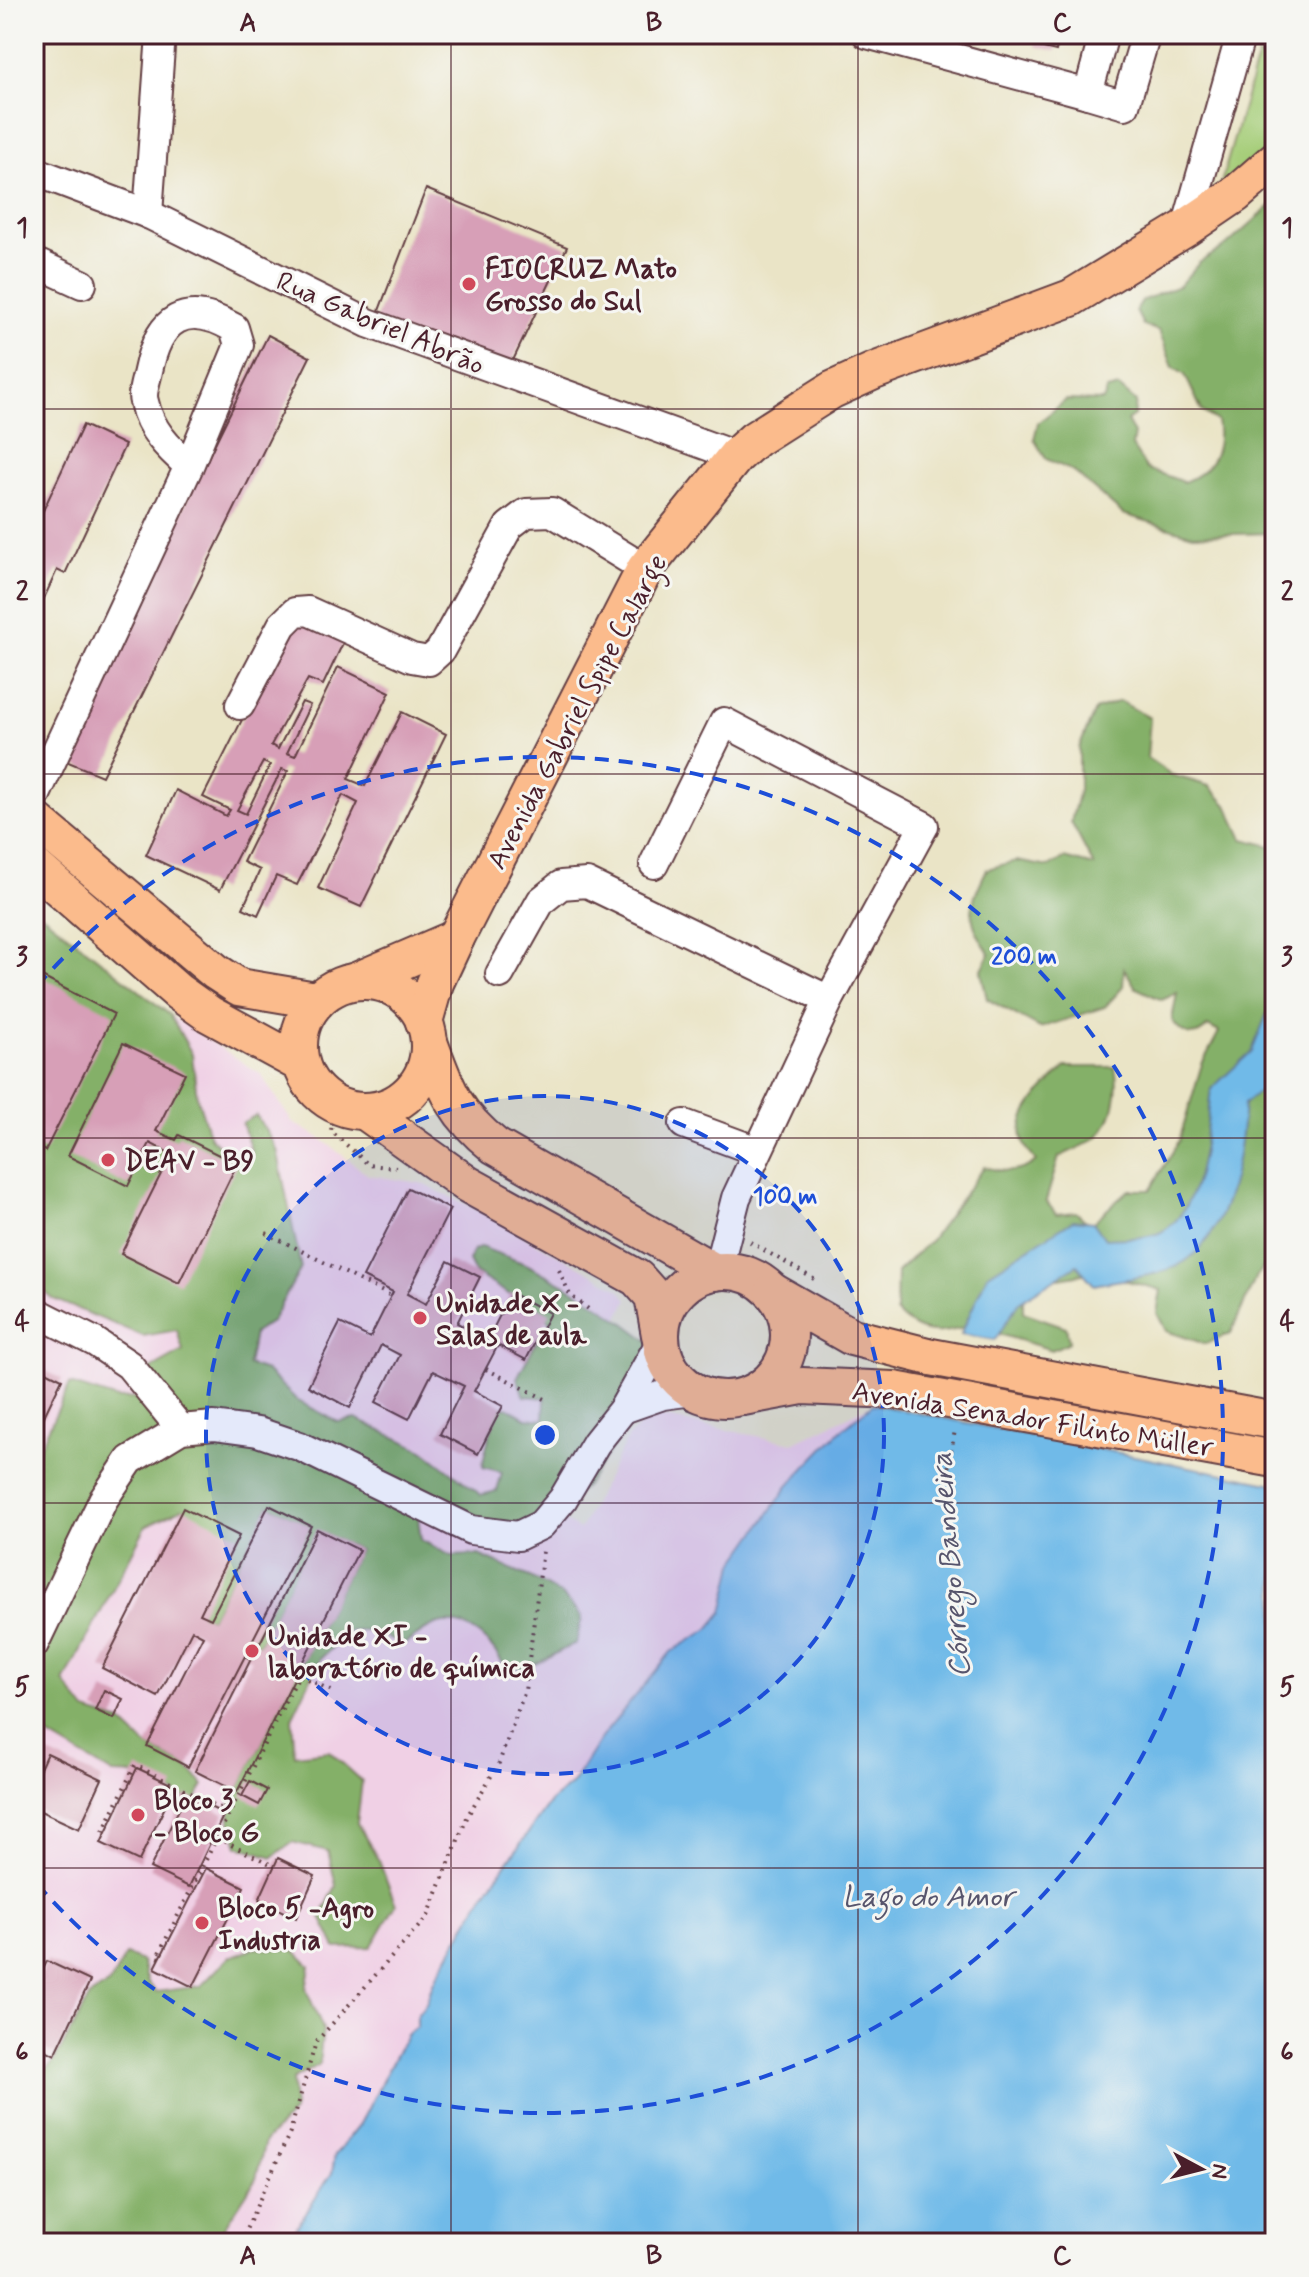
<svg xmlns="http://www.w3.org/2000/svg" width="1309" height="2277" viewBox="0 0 1309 2277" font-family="Mynerve,sans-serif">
<rect width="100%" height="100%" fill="#f6f6f2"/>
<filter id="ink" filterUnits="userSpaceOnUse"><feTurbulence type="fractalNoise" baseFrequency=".0125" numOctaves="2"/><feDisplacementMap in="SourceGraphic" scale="16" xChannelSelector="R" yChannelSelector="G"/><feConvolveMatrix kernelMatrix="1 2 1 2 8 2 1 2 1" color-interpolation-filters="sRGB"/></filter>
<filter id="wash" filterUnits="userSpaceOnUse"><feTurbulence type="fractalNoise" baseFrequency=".006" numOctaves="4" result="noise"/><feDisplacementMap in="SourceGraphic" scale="32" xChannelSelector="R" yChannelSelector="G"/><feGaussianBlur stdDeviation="1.8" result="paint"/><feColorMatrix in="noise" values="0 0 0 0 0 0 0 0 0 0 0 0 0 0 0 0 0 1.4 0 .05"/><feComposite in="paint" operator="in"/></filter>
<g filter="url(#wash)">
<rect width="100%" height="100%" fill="#eae4c6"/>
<polygon fill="#f0d0e5" points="34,908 170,1015 261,1074 292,1122 320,1138 368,1175 420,1183 468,1205 618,1288 628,1299 528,1502 580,1530 628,1437 650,1415 793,1443 873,1404 1275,1484 1275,2243 34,2243"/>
<polygon fill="#a5cd78" stroke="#787652" stroke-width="2" points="1258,55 1275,69 1275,147 1220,187"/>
<g fill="#84b068" stroke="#67684a" stroke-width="2">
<path d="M 1275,202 L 1275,533 L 1193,535 L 1123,514 L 1073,471 L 1046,459 L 1034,439 L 1038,423 L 1066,400 L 1103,401 L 1107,390 L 1119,387 L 1136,402 L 1134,416 L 1127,421 L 1134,434 L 1132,446 L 1147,469 L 1184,482 C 1212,471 1222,450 1217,421 L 1202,411 L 1185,375 L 1173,367 L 1159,331 L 1143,325 L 1136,311 L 1143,300 L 1179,286 L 1199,263 L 1227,245 Z"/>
<path d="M 1120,701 L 1150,718 L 1147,758 L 1172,775 L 1209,786 L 1227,805 L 1243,839 L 1275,847 L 1275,1253 L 1256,1277 L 1231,1333 L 1205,1344 L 1166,1331 L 1157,1313 L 1161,1290 L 1094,1272 L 1036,1282 L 1023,1298 L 1023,1312 L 1066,1327 L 1069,1342 L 1052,1350 L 999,1334 L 988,1323 C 948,1330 926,1344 896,1312 L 897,1272 L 931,1240 L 984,1167 C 1003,1172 1020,1175 1036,1161 C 1032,1156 1027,1150 1024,1144 C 1011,1117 1048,1084 1066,1067 L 1115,1067 C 1120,1089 1114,1124 1095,1139 C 1085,1146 1070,1151 1059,1157 L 1046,1201 L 1056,1214 L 1076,1212 L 1090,1225 L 1129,1190 L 1150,1190 L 1179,1141 L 1202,1064 L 1219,1032 L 1208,1026 C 1194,1041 1182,1035 1172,1020 L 1177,993 L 1162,1000 L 1136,988 L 1124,968 L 1123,987 L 1105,1007 L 1040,1028 L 987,999 L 981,971 L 990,954 C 965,917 968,908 987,869 L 1016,861 L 1049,867 L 1064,858 L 1094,866 L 1071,822 L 1079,790 L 1079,748 L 1095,710 Z"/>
<path d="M 34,908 L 170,1015 L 192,1054 L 197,1097 L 210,1137 L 235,1161 L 252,1153 L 242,1123 L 256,1115 L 277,1149 L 301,1268 L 271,1322 L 254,1333 L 248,1365 L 266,1371 L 298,1401 L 338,1422 L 356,1419 L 423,1450 L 481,1495 L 497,1491 L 502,1472 L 483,1467 C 484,1445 493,1430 498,1409 L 507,1407 L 526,1418 L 544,1420 L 545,1398 L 524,1396 L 517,1378 L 539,1337 L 553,1327 L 546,1317 L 475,1273 L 469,1261 L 473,1251 L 481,1247 L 528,1265 L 582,1294 L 626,1324 L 650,1342 L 660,1378 L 585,1487 L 517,1532 L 418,1517 L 421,1540 L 451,1556 L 479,1555 L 532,1578 L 563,1596 L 582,1617 L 576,1643 L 525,1669 L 504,1665 C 492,1644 470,1620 444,1623 C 431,1624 416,1637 404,1644 L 371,1631 L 350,1631 L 320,1659 L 292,1718 L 295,1755 L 329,1751 L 362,1781 L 357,1823 L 379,1861 L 396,1905 L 371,1947 L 336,1948 L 321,1917 L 336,1886 L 328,1851 L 292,1842 L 273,1857 L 238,1846 L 230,1819 L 231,1803 L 359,1550 L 317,1530 L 259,1645 L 252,1641 L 310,1526 L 269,1505 L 211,1619 L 200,1614 L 183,1508 L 146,1526 L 64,1682 L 86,1711 L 121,1722 L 147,1746 L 188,1767 L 204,1785 L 193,1803 L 139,1775 L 113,1774 L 44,1733 L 34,1747 L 34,1459 L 70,1384 L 117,1399 L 149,1398 L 144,1373 L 183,1351 L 177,1330 L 143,1336 L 53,1299 L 34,1283 Z"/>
<polygon points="255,1948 294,1950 310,1966 306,1989 323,2029 319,2064 292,2080 294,2111 265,2141 256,2179 214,2243 39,2243 49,2226 47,2193 34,2187 34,2071 40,2074 54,2062 90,1996 109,1984 126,1955 142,1961 148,1983 156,1992 201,1986 229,1957"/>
</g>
<g fill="#70bae8" stroke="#5d6c8a" stroke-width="2">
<path d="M 1275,994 L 1275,1078 L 1244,1104 C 1240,1157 1228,1251 1167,1270 C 1144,1278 1118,1280 1094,1285 L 1077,1265 L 1019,1302 L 995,1340 L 961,1334 L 987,1275 L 1073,1220 L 1093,1222 L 1105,1239 C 1121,1238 1147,1239 1161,1232 C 1202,1212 1206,1129 1211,1089 L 1252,1051 Z"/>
<polygon points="873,1404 1275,1484 1275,2243 286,2243 332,2173 335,2155 360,2124 406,2035 417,2027 417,2015 426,2004 433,1983 478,1904 550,1802 572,1784 601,1738 671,1652 709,1629 723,1612 734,1564 791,1482 839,1432"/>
</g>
<g id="blocks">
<g fill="#d79fb7" fill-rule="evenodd">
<polygon points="1038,34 1060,34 1056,51 1035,46"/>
<polygon points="426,189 567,247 508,371 375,321"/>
<polygon points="268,335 310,357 102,776 61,759"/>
<polygon points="83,425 125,445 65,574 57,570 34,620 34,530"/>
<path d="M 293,619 L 344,641 L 323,685 L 308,679 L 271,745 L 278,749 L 302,702 L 310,705 L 287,753 L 295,756 L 338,667 L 390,692 L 348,779 L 365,786 L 402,712 L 446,734 L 361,907 L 318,888 L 358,803 L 343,795 L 297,885 L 276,876 L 258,915 L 243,908 L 260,870 L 243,862 L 288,771 L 282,769 L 220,890 L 146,855 L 176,790 L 226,816 L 230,810 L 203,797 ZM 263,762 L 270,765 L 246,814 L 237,810 Z"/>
<polygon points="40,976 114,1014 45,1151 34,1146 34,988"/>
<polygon points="123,1043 185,1073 156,1131 176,1140 179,1135 237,1164 179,1283 121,1254 171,1154 150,1143 128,1186 68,1156"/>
<polygon points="408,1188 450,1209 407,1294 426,1304 448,1261 480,1277 457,1323 488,1339 511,1293 550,1313 526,1360 498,1345 474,1391 503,1406 478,1454 440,1434 464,1386 433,1371 409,1419 376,1402 400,1355 381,1345 350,1408 308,1386 340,1323 370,1338 393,1292 363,1277"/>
<polygon points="34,1365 62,1379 34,1437"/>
<polygon points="269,1505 311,1526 252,1641 259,1645 317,1529 359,1550 237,1792 195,1771 251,1659 245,1656 188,1767 147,1746 203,1636 192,1630 158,1697 102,1668 183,1508 239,1536 200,1614 211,1619"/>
<polygon points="104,1690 123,1699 114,1719 95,1710"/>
<polygon points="47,1753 102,1779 79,1829 34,1808 34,1782"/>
<polygon points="137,1768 175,1786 139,1861 101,1843"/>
<polygon points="250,1781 267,1790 259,1805 242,1796"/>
<polygon points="186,1795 224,1814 189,1887 150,1868"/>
<polygon points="278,1858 315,1876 296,1918 259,1900"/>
<polygon points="206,1868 244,1887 193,1987 155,1968"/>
<polygon points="47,1961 90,1981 55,2055 34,2044 34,1989"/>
</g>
</g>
</g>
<g filter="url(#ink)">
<use href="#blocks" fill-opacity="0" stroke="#623d42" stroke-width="2"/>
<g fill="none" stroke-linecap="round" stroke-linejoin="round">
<defs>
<g id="minor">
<polyline points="867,34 1088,94 1104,34"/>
<polyline points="1088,94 1125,105 1146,34"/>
<polyline points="34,171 148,214 368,323 736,456"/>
<polyline points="148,214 161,34"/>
<polyline points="1186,228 1241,34"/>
<polyline points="34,262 82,284"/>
<polyline points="240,705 282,625 295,612 308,611 412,658 429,661 440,651 509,526 526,513 552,512 645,569"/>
<path d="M 34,799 L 189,466 L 239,345 L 234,328 C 185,300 159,318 148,371 C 146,381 141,393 144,402 C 150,430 168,448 189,466"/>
<polyline points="654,864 724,722 924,826 829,1000"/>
<polyline points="500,974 541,901 561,885 587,883 829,1000 736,1198 717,1272"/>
<polyline points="684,1124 757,1151"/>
<polyline points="34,1311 95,1342 129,1365 181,1429"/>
<polyline points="623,1409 663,1395 693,1391"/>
<polyline points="34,1644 103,1500 130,1460 181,1429 214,1426 258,1432 299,1446 471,1530 518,1536 541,1525 563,1499 596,1443 623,1409 661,1341"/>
</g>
<g id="major">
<polyline points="34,819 216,972 239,987 316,1000"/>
<polyline points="34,866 178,992 209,1014 301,1064"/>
<polyline points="356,981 456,938"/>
<circle cx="364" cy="1046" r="65"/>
<polyline points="424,1022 435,983 456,938 645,569 736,456 755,439 832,390 874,371 1071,298 1186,228 1236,194 1275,160"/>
<path d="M 429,1042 C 447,1091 454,1113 495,1146 L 715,1272"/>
<polyline points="366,1112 467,1184 637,1278 653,1296 660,1335"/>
<circle cx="725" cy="1335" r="64"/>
<polyline points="773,1292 852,1337 931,1357 1275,1421"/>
<polyline points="743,1397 802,1386 894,1390 1275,1459"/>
</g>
</defs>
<use href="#minor" stroke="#623d42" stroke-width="32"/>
<use href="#major" stroke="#623d42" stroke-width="40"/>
<g stroke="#623d42" stroke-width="4" stroke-dasharray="2 6" stroke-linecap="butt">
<polyline points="1266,38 1275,47"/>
<polyline points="334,1104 331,1131 369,1165 396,1168"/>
<polyline points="266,1233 391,1296"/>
<polyline points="750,1242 819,1282"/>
<polyline points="559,1270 570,1295 591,1311"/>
<polyline points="486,1369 547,1400"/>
<polyline points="947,1475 955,1430"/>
<polyline points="103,1832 135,1765 230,1813"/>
<polyline points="217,1838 274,1866"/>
<polyline points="160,1958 157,1957 299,1675 332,1691"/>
<polyline points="240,2243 290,2132 316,2042 428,1916 468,1815 499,1763 525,1691 543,1550"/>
</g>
<use href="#minor" stroke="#fff" stroke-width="28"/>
<use href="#major" stroke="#fbbb8c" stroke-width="36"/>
</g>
</g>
<path fill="none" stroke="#4a1f2b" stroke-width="2" stroke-opacity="0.55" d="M 451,34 L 451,2243M 858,34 L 858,2243M 34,409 L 1275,409M 34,774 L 1275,774M 34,1138 L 1275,1138M 34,1503 L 1275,1503M 34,1868 L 1275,1868"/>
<circle cx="545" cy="1435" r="339" fill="#1d4ed8" fill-opacity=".12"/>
<g fill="none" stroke="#1d4ed8" stroke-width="4" stroke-dasharray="14 10">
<circle cx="545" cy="1435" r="339"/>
<path d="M37 986A678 678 0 1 1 37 1884"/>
</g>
<g fill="#d1495b" stroke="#f6f6f2" stroke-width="3">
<circle cx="469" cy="284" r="8"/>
<circle cx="108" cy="1160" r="8"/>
<circle cx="420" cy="1318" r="8"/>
<circle cx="252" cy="1651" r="8"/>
<circle cx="138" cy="1815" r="8"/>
<circle cx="202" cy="1923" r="8"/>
</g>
<g text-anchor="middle" stroke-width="6" stroke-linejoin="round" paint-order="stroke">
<g font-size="28" font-weight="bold" fill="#4a1f2b" stroke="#f6f6f2" text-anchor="start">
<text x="485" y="278">FIOCRUZ Mato<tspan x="485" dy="32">Grosso do Sul</tspan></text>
<text x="124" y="1170">DEAV - B9</text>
<text x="436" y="1312">Unidade X -<tspan x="436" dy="32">Salas de aula</tspan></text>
<text x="268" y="1645">Unidade XI -<tspan x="268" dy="32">laboratório de química</tspan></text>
<text x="154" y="1809">Bloco 3<tspan x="154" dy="32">- Bloco G</tspan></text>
<text x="218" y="1917">Bloco 5 -Agro<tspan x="218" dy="32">Industria</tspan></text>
</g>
<g font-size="28" fill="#4a1f2b" stroke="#f6f6f2">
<text transform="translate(381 322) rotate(23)" y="10">Rua Gabriel Abrão</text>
<text transform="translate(576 711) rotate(-62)" y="10">Avenida Gabriel Spipe Calarge</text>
<text transform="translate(1033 1418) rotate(9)" y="10">Avenida Senador Filinto Müller</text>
</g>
<g font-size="30" font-style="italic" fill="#57556d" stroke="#f6f6f2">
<text transform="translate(950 1565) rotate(-95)" y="10">Córrego Bandeira</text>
<text x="928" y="1906">Lago do Amor</text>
</g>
</g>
<circle cx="545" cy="1435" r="12" fill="#1d4ed8" stroke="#f6f6f2" stroke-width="4"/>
<g font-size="24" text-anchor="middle" font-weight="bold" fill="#1d4ed8" stroke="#f6f6f2" stroke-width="6" stroke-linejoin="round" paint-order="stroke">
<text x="1024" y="964">200 m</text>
<text x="785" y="1204">100 m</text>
</g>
<rect width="1309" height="2277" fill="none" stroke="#f6f6f2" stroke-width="88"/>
<g transform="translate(1201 2169) rotate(97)" stroke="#f6f6f2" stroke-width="6" paint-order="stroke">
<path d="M0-6L14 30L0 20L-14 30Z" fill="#4a1f2b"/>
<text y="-12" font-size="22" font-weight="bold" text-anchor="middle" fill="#4a1f2b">N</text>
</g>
<rect x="44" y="44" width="1221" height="2189" fill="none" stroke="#4a1f2b" stroke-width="3"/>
<g font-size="26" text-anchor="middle" font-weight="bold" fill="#4a1f2b">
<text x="248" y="31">A</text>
<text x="654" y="31">B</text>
<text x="1062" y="31">C</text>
<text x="22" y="236">1</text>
<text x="1287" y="236">1</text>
<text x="22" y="600">2</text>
<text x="1287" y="600">2</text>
<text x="22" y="965">3</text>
<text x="1287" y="965">3</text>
<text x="22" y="1330">4</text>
<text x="1287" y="1330">4</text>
<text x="22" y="1695">5</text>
<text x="1287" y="1695">5</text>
<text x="22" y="2060">6</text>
<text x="1287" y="2060">6</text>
<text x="248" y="2264">A</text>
<text x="654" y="2264">B</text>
<text x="1062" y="2264">C</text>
</g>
</svg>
